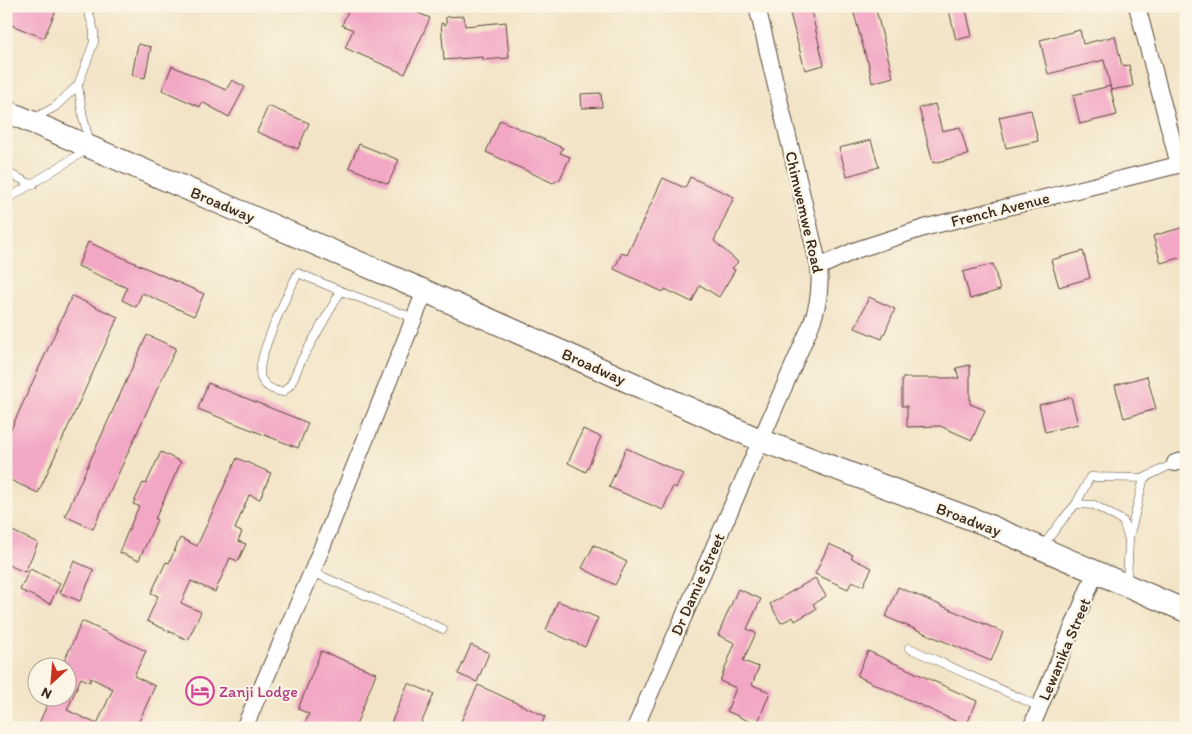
<svg xmlns="http://www.w3.org/2000/svg" width="1192" height="734" viewBox="0 0 1192 734" font-family="Itim,sans-serif">
<rect width="100%" height="100%" fill="#fcf5e5"/>
<filter id="ink" filterUnits="userSpaceOnUse"><feTurbulence type="fractalNoise" baseFrequency=".02" numOctaves="2"/><feDisplacementMap in="SourceGraphic" scale="10" xChannelSelector="R" yChannelSelector="G"/><feConvolveMatrix kernelMatrix="1 2 1 2 8 2 1 2 1" color-interpolation-filters="sRGB"/></filter>
<filter id="wash" filterUnits="userSpaceOnUse"><feTurbulence type="fractalNoise" baseFrequency=".0096" numOctaves="4" result="noise"/><feDisplacementMap in="SourceGraphic" scale="20" xChannelSelector="R" yChannelSelector="G"/><feGaussianBlur stdDeviation="1.12" result="paint"/><feColorMatrix in="noise" values="0 0 0 0 0 0 0 0 0 0 0 0 0 0 0 0 0 1.4 0 .05"/><feComposite in="paint" operator="in"/></filter>
<g filter="url(#wash)">
<rect width="100%" height="100%" fill="#f2e4c7"/>
<g id="blocks">
<g fill="#f2a7c5" fill-rule="evenodd">
<polygon points="6,6 58,6 44,38 6,23"/>
<polygon points="350,6 361,11 363,6 402,6 430,18 405,74 345,48 353,30 342,25"/>
<polygon points="788,6 810,6 824,65 805,70"/>
<polygon points="852,6 875,6 893,77 872,83 868,61 867,61"/>
<polygon points="948,6 965,6 972,36 956,40"/>
<polygon points="464,16 465,26 506,22 509,58 483,60 483,57 444,60 441,23 446,25 446,17"/>
<polygon points="1080,30 1083,44 1115,36 1122,66 1129,65 1133,86 1111,90 1104,60 1048,74 1040,40"/>
<polygon points="138,44 151,47 145,78 132,75"/>
<polygon points="172,66 226,90 232,80 245,87 229,117 202,102 200,107 162,90"/>
<polygon points="1110,86 1117,115 1080,124 1073,95"/>
<polygon points="601,93 602,107 582,108 581,94"/>
<polygon points="935,104 942,131 960,127 968,155 933,163 919,108"/>
<polygon points="268,106 309,123 298,149 257,132"/>
<polygon points="1031,110 1038,141 1006,148 999,117"/>
<polygon points="500,120 563,148 560,153 570,157 560,179 553,183 486,152"/>
<polygon points="871,140 879,167 847,176 839,148"/>
<polygon points="359,144 399,160 388,184 349,167"/>
<polygon points="690,177 734,197 714,241 738,262 732,268 735,270 719,297 700,285 692,302 665,289 663,292 614,269 622,253 627,255 663,178 685,188"/>
<polygon points="1184,227 1186,234 1186,256 1161,263 1153,236"/>
<polygon points="88,242 204,294 194,316 142,293 136,307 122,300 127,288 78,266"/>
<polygon points="1083,251 1090,278 1059,287 1051,260"/>
<polygon points="993,264 1000,290 970,299 963,272"/>
<polygon points="72,296 118,317 38,493 6,478 6,440"/>
<polygon points="869,297 895,309 882,339 855,328"/>
<polygon points="147,335 176,348 93,529 65,516"/>
<polygon points="970,365 970,404 985,410 972,440 940,426 907,427 907,406 902,406 902,378 959,378 956,368"/>
<polygon points="1147,376 1156,409 1124,418 1115,385"/>
<polygon points="208,383 308,423 298,448 198,409"/>
<polygon points="1071,397 1078,424 1045,432 1039,405"/>
<polygon points="583,429 601,437 586,472 568,463"/>
<polygon points="626,448 683,474 676,488 673,486 663,510 609,487"/>
<polygon points="161,452 181,462 155,519 157,520 139,560 137,560 119,552 139,506 133,504 143,483 146,484"/>
<polygon points="237,458 271,473 260,499 249,495 235,529 242,532 238,541 246,544 238,561 230,558 215,592 191,581 181,603 201,612 188,640 147,621 158,596 151,593 166,562 169,563 180,538 197,546"/>
<polygon points="6,528 38,543 25,572 6,564"/>
<polygon points="829,544 853,555 851,558 872,568 863,586 852,581 848,589 815,574"/>
<polygon points="594,545 627,562 615,585 582,568"/>
<polygon points="74,561 94,570 80,601 60,593"/>
<polygon points="30,569 60,583 50,604 20,590"/>
<polygon points="815,578 826,596 813,604 816,609 795,621 793,617 781,623 770,604"/>
<polygon points="898,587 1003,632 991,661 886,617"/>
<polygon points="738,589 761,599 747,629 756,633 743,661 759,667 752,685 770,692 757,725 727,711 736,688 720,681 735,643 718,635"/>
<polygon points="558,601 598,618 585,647 546,630"/>
<path d="M 82,621 L 146,651 L 134,676 L 155,686 L 136,728 L 37,728 L 51,696 L 68,696 L 68,666 L 62,666 ZM 81,678 L 90,682 L 91,678 L 113,689 L 97,724 L 67,710 Z"/>
<polygon points="471,645 489,653 477,682 458,674"/>
<polygon points="321,651 376,673 355,728 303,728 309,714 298,709"/>
<polygon points="868,651 977,701 966,726 857,676"/>
<polygon points="408,683 434,694 419,728 389,728"/>
<polygon points="478,685 545,716 540,728 458,728"/>
</g>
</g>
</g>
<g filter="url(#ink)">
<use href="#blocks" fill-opacity="0" stroke="#564637" stroke-width="1"/>
<g fill="none" stroke-linecap="round" stroke-linejoin="round">
<defs>
<g id="lane">
<polyline points="34,118 55,107 78,85 94,42 94,31 87,6"/>
<polyline points="6,172 33,185"/>
<polyline points="6,200 91,147 83,117 78,85"/>
<path d="M 341,291 L 298,273 C 289,291 254,362 261,378 C 265,387 274,391 283,392 L 291,384 L 302,359 L 341,291 L 414,318"/>
<polyline points="1076,504 1090,477 1144,478 1175,463"/>
<polyline points="1129,538 1144,478"/>
<polyline points="1043,546 1063,519 1076,504 1094,505 1123,521 1129,540 1127,582"/>
<polyline points="312,572 443,629"/>
<polyline points="909,648 1040,707"/>
</g>
<g id="street">
<polyline points="1137,6 1179,165"/>
<polyline points="819,267 856,250 927,227 1186,163"/>
<polyline points="1175,463 1186,460"/>
<polyline points="244,728 312,572 425,291"/>
<path d="M 635,728 L 811,325 C 819,305 821,288 819,267 L 757,6"/>
<polyline points="1031,728 1096,571"/>
</g>
<polyline id="secondary" points="6,111 425,291 760,440 985,524 1186,611"/>
</defs>
<use href="#lane" stroke="#564637" stroke-width="9"/>
<use href="#street" stroke="#564637" stroke-width="18"/>
<use href="#secondary" stroke="#564637" stroke-width="24"/>
<use href="#lane" stroke="#fff" stroke-width="8"/>
<use href="#street" stroke="#fff" stroke-width="16"/>
<use href="#secondary" stroke="#fff" stroke-width="22"/>
</g>
</g>
<defs>
<symbol id="hotel-ring" viewBox="-11 -11 22 22"><circle r="9.5" fill="#fcf5e5" stroke="#d1479c" stroke-width="1.5"/><path d="M-6-4.5h1.5V1H6V5H4.5V3h-9V5H-6ZM-4 0a1.8 1.8 0 1 1 3.6 0ZM.5 0V-2.5h3Q6-2.5 6 0Z" fill="#d1479c"/></symbol>
</defs>
<g fill-rule="evenodd">
<use href="#hotel-ring" x="184" y="675" width="32" height="32"/>
</g>
<g text-anchor="middle" stroke-width="4.5" stroke-linejoin="round" paint-order="stroke">
<g font-size="16" fill="#3b2a1e" stroke="#fcf5e5">
<text transform="translate(223 204) rotate(23)" y="6">Broadway</text>
<text transform="translate(1000 209) rotate(-14)" y="6">French Avenue</text>
<text transform="translate(805 212) rotate(77)" y="6">Chimwemwe Road</text>
<text transform="translate(594 366) rotate(24)" y="6">Broadway</text>
<text transform="translate(969 519) rotate(21)" y="6">Broadway</text>
<text transform="translate(697 584) rotate(-66)" y="6">Dr Damie Street</text>
<text transform="translate(1064 649) rotate(-67)" y="6">Lewanika Street</text>
</g>
<g font-size="16" fill="#b23c85" stroke="#fcf5e5" text-anchor="start">
<text x="219" y="697">Zanji Lodge</text>
</g>
</g>
<rect width="1192" height="734" fill="none" stroke="#fcf5e5" stroke-width="25"/>
<g transform="translate(52 682) rotate(206)"><circle r="24" fill="#fcf5e5" stroke="#afa495"/>
<path d="M0-4L9 19L0 12L-9 19Z" fill="#c8321e"/>
<text y="-8" font-size="14" font-weight="bold" text-anchor="middle" fill="#3b2a1e">N</text>
</g>
</svg>
